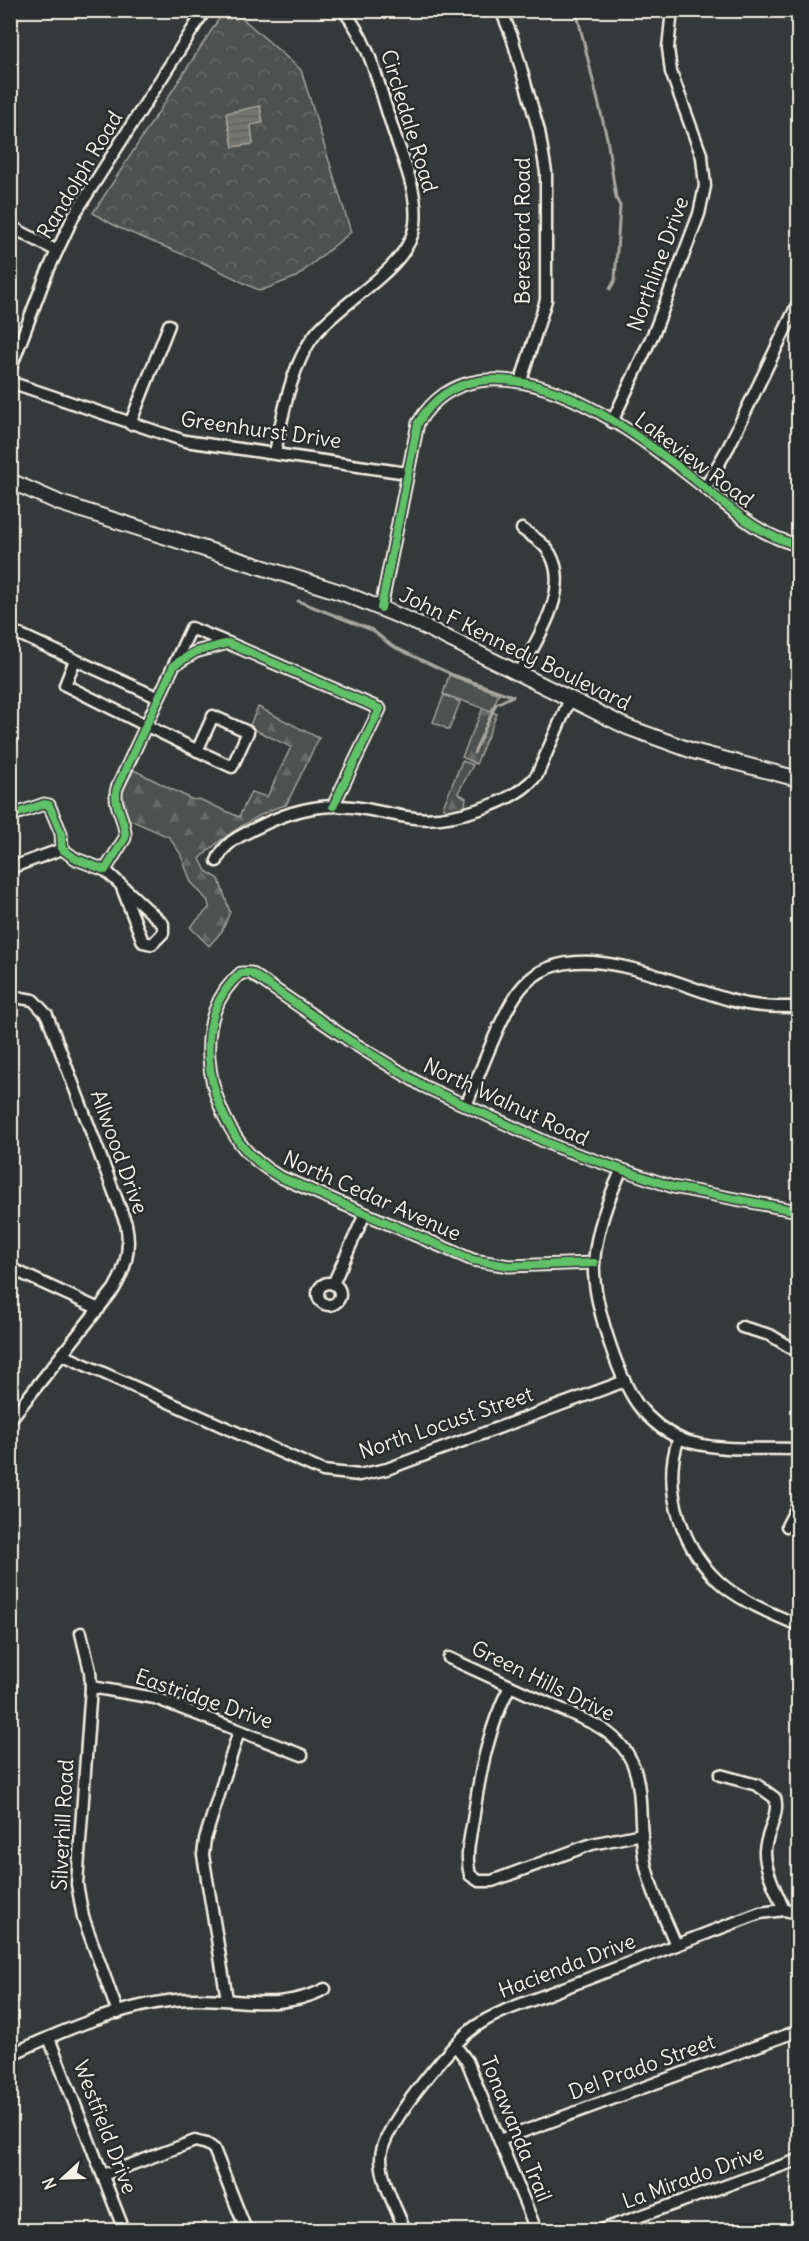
<svg xmlns="http://www.w3.org/2000/svg" width="809" height="2241" viewBox="0 0 809 2241" font-family="Delius,sans-serif">
<defs>
<pattern id="forest-firs" width="22" height="20" patternUnits="userSpaceOnUse" patternTransform="scale(1.5)"><rect width="22" height="20" fill="#4e514f"/><path d="M5 1l3.5 6h-7zM16 11l3.5 6h-7z" fill="#686a68"/></pattern>
<pattern id="park-crowns" width="20" height="18" patternUnits="userSpaceOnUse" patternTransform="scale(1.5)"><rect width="20" height="18" fill="#4e514f"/><path d="M2 6a3 3 0 1 1 6 0M12 15a3 3 0 1 1 6 0" fill="none" stroke="#686a68"/></pattern>
<pattern id="water-rules" width="6" height="5" patternUnits="userSpaceOnUse" patternTransform="scale(1.5)"><rect width="6" height="5" fill="#757572"/><path d="M0 2.5h6" fill="none" stroke="#5f5e5c"/></pattern>
</defs>
<rect width="100%" height="100%" fill="#363939"/>
<filter id="ink" filterUnits="userSpaceOnUse"><feTurbulence type="fractalNoise" baseFrequency=".0167" numOctaves="2"/><feDisplacementMap in="SourceGraphic" scale="12" xChannelSelector="R" yChannelSelector="G"/><feConvolveMatrix kernelMatrix="1 2 1 2 8 2 1 2 1" color-interpolation-filters="sRGB"/></filter>
<g filter="url(#ink)">
<g fill="#4e514f" stroke="#a1a19c" stroke-width="1.5">
<polygon points="449,675 499,694 491,711 443,694"/>
<polygon points="444,695 460,702 449,730 433,722"/>
</g>
<g fill="url(#forest-firs)" stroke="#a1a19c" stroke-width="1.5">
<path d="M 258,707 L 319,738 L 286,805 C 262,810 216,841 200,859 L 206,871 L 219,879 L 230,912 L 222,931 L 209,946 L 190,927 L 209,908 L 208,901 L 191,882 L 180,853 L 169,837 L 128,819 L 121,794 L 134,770 L 193,800 L 199,799 L 239,817 L 251,792 L 267,797 L 291,747 L 249,727 Z"/>
<polygon points="483,708 497,714 476,764 462,757"/>
<polygon points="462,761 473,765 458,793 466,798 465,808 450,812 443,807"/>
</g>
<polygon fill="url(#park-crowns)" stroke="#a1a19c" stroke-width="1.5" points="224,11 234,11 301,70 351,232 296,277 260,291 206,264 117,227 93,213"/>
<polygon fill="url(#water-rules)" stroke="#a8a7a1" stroke-width="1.5" points="260,106 263,123 251,125 253,144 233,147 226,113"/>
<g fill="none" stroke-linecap="round" stroke-linejoin="round">
<g stroke="#a8a7a1" stroke-width="3">
<polyline points="576,10 607,138 616,198 620,206 615,280 610,289"/>
<polyline points="298,601 372,630 392,646 453,675 512,696"/>
<polyline points="474,753 496,704 513,696"/>
</g>
<defs>
<g id="minor">
<polyline points="501,10 512,37 539,131 546,172 546,300 521,381"/>
<polyline points="10,226 57,251"/>
<polyline points="10,370 46,275 74,215 205,10"/>
<polyline points="10,382 185,441 407,473"/>
<polyline points="612,422 655,330 699,214 705,186 702,157 671,72 668,48 672,10"/>
<polyline points="130,424 169,325"/>
<path d="M 275,453 C 283,413 291,365 316,333 C 344,299 409,269 415,224 C 419,191 400,153 391,123 C 378,84 370,42 343,10"/>
<polyline points="705,488 729,446 798,303"/>
<path d="M 381,608 L 418,423 C 432,400 451,385 479,381 C 555,370 643,438 700,484 C 732,509 757,535 798,545"/>
<polyline points="10,630 159,698"/>
<path d="M 75,660 L 65,685 C 121,713 176,741 232,767 L 248,732 L 213,716 L 197,751"/>
<polyline points="174,665 191,628 228,643"/>
<path d="M 519,674 C 536,639 575,587 547,549 C 541,541 530,535 522,529"/>
<path d="M 10,816 L 44,804 L 49,805 L 61,833 L 62,849 L 76,859 L 105,870 L 125,838 C 127,820 112,806 117,788 L 174,665 L 195,652 L 228,643 L 380,709 L 333,806"/>
<path d="M 217,861 C 224,843 238,837 254,829 C 280,816 303,807 333,806 C 361,805 387,815 415,818 C 450,822 514,804 537,775 L 570,699"/>
<polyline points="10,868 62,849"/>
<polyline points="105,870 163,924 163,933 152,944 143,942 121,885"/>
<path d="M 10,996 L 33,1000 L 47,1015 L 126,1224 C 131,1247 126,1269 114,1289 L 10,1420"/>
<path d="M 466,1105 C 480,1075 502,1009 523,986 C 572,931 675,985 730,1000 C 753,1007 775,1007 798,1007"/>
<path d="M 621,1171 C 608,1200 596,1231 594,1263 C 592,1299 617,1375 638,1405 C 649,1419 665,1432 681,1439 C 712,1452 764,1448 798,1449"/>
<path d="M 594,1263 L 509,1266 L 473,1260 L 278,1176 C 265,1168 253,1159 243,1147 C 206,1100 190,1015 241,973 L 251,973 L 350,1041 L 423,1086 L 559,1148 L 673,1187 L 798,1211"/>
<polyline points="10,1268 99,1309"/>
<circle cx="329" cy="1294" r="11"/>
<polyline points="333,1284 365,1214"/>
<polyline points="742,1327 770,1335 798,1352"/>
<polyline points="63,1355 323,1471 359,1475 387,1469 625,1381"/>
<path d="M 679,1438 C 660,1488 684,1554 725,1587 C 747,1604 773,1614 798,1625"/>
<polyline points="787,1526 798,1505"/>
<polyline points="81,1633 90,1671 91,1687 77,1884 83,1917 118,2013"/>
<path d="M 449,1658 L 594,1724 C 655,1757 634,1806 645,1862 C 651,1891 665,1918 676,1945"/>
<path d="M 510,1686 C 488,1729 480,1772 473,1820 C 470,1838 465,1857 470,1875 L 479,1881 L 492,1881 L 592,1844 L 642,1834"/>
<polyline points="91,1687 155,1698 302,1755"/>
<path d="M 720,1775 L 757,1785 L 775,1798 C 780,1814 766,1834 765,1850 C 764,1870 777,1892 784,1910"/>
<polyline points="227,1999 203,1855 205,1839 239,1731"/>
<polyline points="49,2038 124,2230"/>
<polyline points="455,2045 467,2061 536,2230"/>
<path d="M 10,2055 C 61,2031 120,2006 176,2000 C 230,1994 273,2015 325,1989"/>
<polyline points="500,2140 798,2031"/>
<polyline points="103,2175 195,2141 207,2144 214,2149 246,2230"/>
<path d="M 405,2230 C 396,2208 381,2182 381,2157 C 382,2127 444,2055 466,2034 C 478,2023 491,2017 506,2010 L 760,1913 L 784,1910 L 798,1913"/>
<polyline points="601,2230 798,2160"/>
</g>
<polyline id="major" points="10,481 60,503 343,593 421,625 627,727 693,751 798,779"/>
</defs>
<use href="#minor" stroke="#f4f1e8" stroke-width="15"/>
<use href="#major" stroke="#f4f1e8" stroke-width="18"/>
<use href="#minor" stroke="#2a2d2e" stroke-width="10"/>
<use href="#major" stroke="#2a2d2e" stroke-width="14"/>
<defs>
<g id="cycleway">
<path d="M 381,608 L 418,423 C 432,400 451,385 479,381 C 555,370 643,438 700,484 C 732,509 757,535 798,545"/>
<path d="M 10,816 L 44,804 L 49,805 L 61,833 L 62,849 L 76,859 L 105,870 L 125,838 C 127,820 112,806 117,788 L 174,665 L 195,652 L 228,643 L 380,709 L 333,806"/>
<path d="M 594,1263 L 509,1266 L 473,1260 L 278,1176 C 265,1168 253,1159 243,1147 C 206,1100 190,1015 241,973 L 251,973 L 350,1041 L 423,1086 L 559,1148 L 673,1187 L 798,1211"/>
</g>
</defs>
<use href="#cycleway" stroke="#2a2d2e" stroke-width="11"/>
<use href="#cycleway" stroke="#61c268" stroke-width="8"/>
</g>
</g>
<g text-anchor="middle" stroke-width="5" stroke-linejoin="round" paint-order="stroke">
<g font-size="21" fill="#f4f1e8" stroke="#2a2d2e">
<text transform="translate(409 121) rotate(73)" y="7">Circledale Road</text>
<text transform="translate(80 175) rotate(-59)" y="7">Randolph Road</text>
<text transform="translate(523 231) rotate(-90)" y="7">Beresford Road</text>
<text transform="translate(658 264) rotate(-70)" y="7">Northline Drive</text>
<text transform="translate(261 430) rotate(8)" y="7">Greenhurst Drive</text>
<text transform="translate(694 460) rotate(37)" y="7">Lakeview Road</text>
<text transform="translate(515 649) rotate(26)" y="7">John F Kennedy Boulevard</text>
<text transform="translate(506 1102) rotate(25)" y="7">North Walnut Road</text>
<text transform="translate(119 1152) rotate(70)" y="7">Allwood Drive</text>
<text transform="translate(372 1196) rotate(24)" y="7">North Cedar Avenue</text>
<text transform="translate(446 1423) rotate(-19)" y="7">North Locust Street</text>
<text transform="translate(543 1681) rotate(26)" y="7">Green Hills Drive</text>
<text transform="translate(204 1699) rotate(19)" y="7">Eastridge Drive</text>
<text transform="translate(63 1825) rotate(-87)" y="7">Silverhill Road</text>
<text transform="translate(567 1966) rotate(-21)" y="7">Hacienda Drive</text>
<text transform="translate(642 2067) rotate(-20)" y="7">Del Prado Street</text>
<text transform="translate(105 2127) rotate(69)" y="7">Westfield Drive</text>
<text transform="translate(516 2129) rotate(68)" y="7">Tonawanda Trail</text>
<text transform="translate(693 2177) rotate(-20)" y="7">La Mirado Drive</text>
</g>
</g>
<rect width="809" height="2241" fill="none" stroke="#2a2d2e" stroke-width="36"/>
<rect x="18" y="18" width="773" height="2205" fill="none" stroke="#f4f1e8" stroke-width="2" filter="url(#ink)"/>
<g transform="translate(63 2178) rotate(248)" stroke="#2a2d2e" stroke-width="4.5" paint-order="stroke">
<path d="M0-4.5L10 22L0 15L-10 22Z" fill="#f4f1e8"/>
<text y="-9" font-size="16" font-weight="bold" text-anchor="middle" fill="#f4f1e8">N</text>
</g>
</svg>
